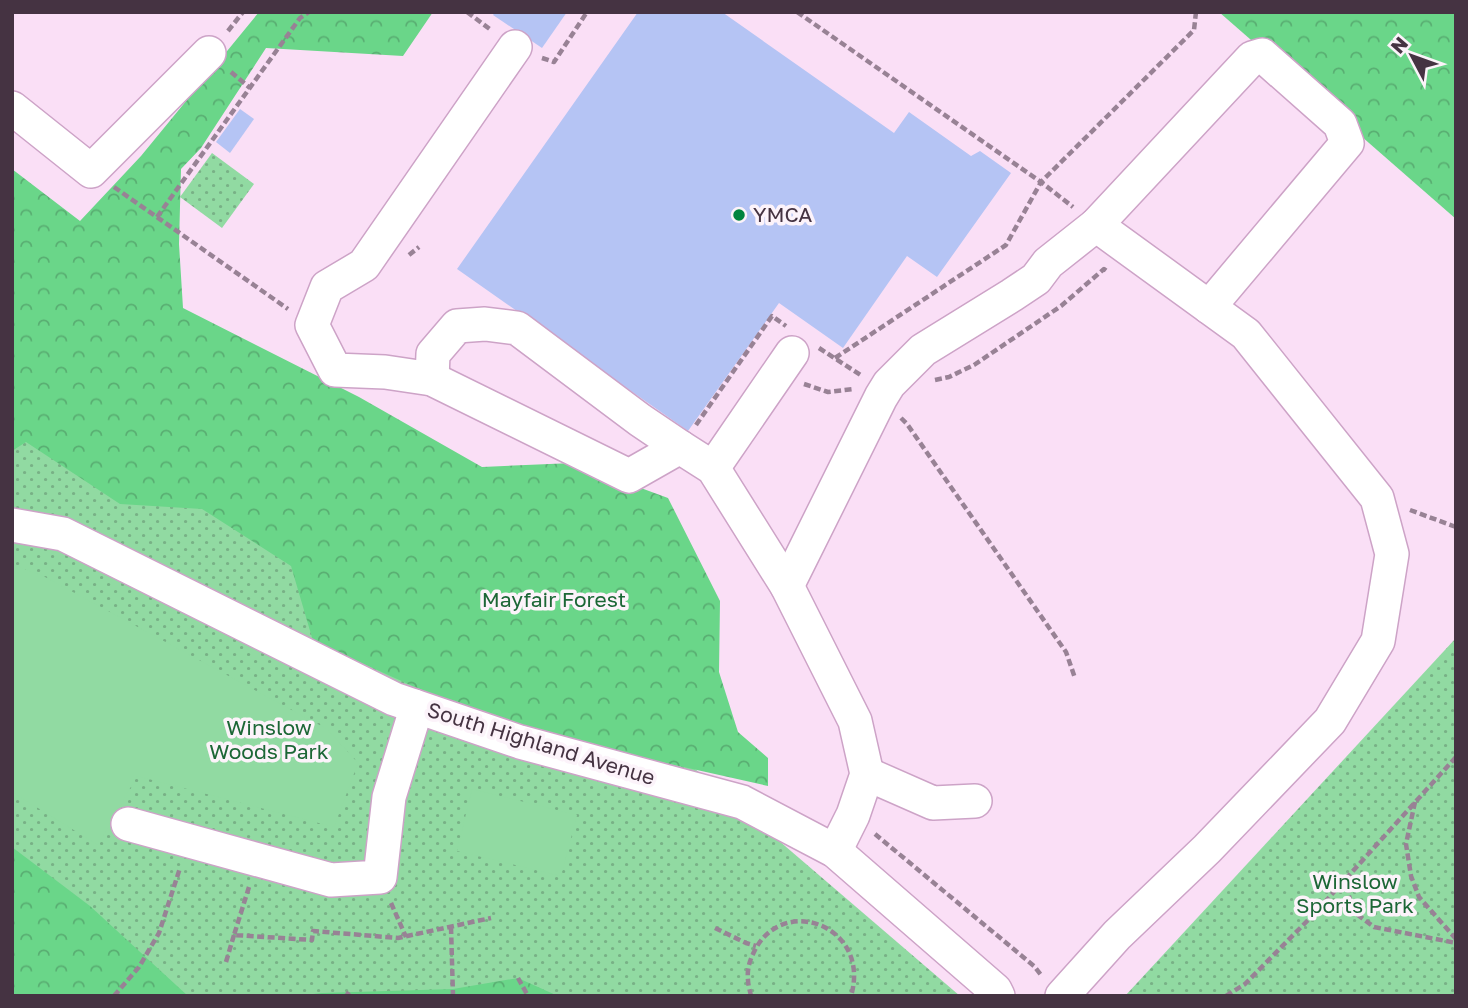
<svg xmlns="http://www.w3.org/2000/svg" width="1468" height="1008" viewBox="0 0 1468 1008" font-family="'Golos Text',sans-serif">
<defs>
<pattern id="grass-dots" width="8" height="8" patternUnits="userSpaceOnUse" patternTransform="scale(1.75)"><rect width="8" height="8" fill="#91daa2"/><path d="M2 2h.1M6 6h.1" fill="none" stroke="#78b186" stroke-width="1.8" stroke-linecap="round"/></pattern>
<pattern id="forest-crowns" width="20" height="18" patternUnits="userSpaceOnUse" patternTransform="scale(1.75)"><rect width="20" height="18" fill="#6ad689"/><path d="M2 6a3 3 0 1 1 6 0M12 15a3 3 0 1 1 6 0" fill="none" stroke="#59ae72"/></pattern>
</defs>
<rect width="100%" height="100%" fill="#fadff6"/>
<g fill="url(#grass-dots)">
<polygon points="212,153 254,184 222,228 180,197"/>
<polygon points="72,235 960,996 12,996 12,304"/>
<polygon points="1456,638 1456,996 1125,996"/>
</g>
<g fill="url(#forest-crowns)">
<polygon points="259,12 433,12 403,56 266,48 201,148 181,169 179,244 183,308 359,397 482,467 573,463 668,498 720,601 719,672 738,732 768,758 768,786 501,726 313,641 291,566 202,509 120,504 26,442 12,451 12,169 80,221 141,156"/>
<polygon points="1219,12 1456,12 1456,219"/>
<polygon points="12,847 90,906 188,996 12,996"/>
<polygon points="518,978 558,996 295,996 322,993 453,989"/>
</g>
<g fill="#91daa2">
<polygon points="12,564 45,577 327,729 358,763 334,827 137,776 98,845 12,792"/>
<polygon points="472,789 577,815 561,876 457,851"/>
</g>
<g fill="#b5c4f4">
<polygon points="495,12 567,12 542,48 493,15"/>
<polygon points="638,12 722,12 894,133 909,112 971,156 980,151 1011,173 937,277 907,256 843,348 779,303 688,431 457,269"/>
<polygon points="240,109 254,119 230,153 216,142"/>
</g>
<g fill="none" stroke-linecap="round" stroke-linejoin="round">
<defs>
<g id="minor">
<polyline points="515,47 364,265 327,287 312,325 335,370 385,372 432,379 629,476 680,447 713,468 787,586 855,721 867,774 853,815 835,851"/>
<polyline points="12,108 91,171 209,53"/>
<polyline points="1096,225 1252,58 1262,55 1340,124 1347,143 1209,307"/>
<polyline points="432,379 433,354 457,326 485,324 517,328 640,420 680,447"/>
<polyline points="713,468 792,353"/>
<polyline points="12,525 63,534 394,699 520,742 742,802 835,851 995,990 998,996"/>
<polyline points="787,586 881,397 889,384 923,350 1012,295 1036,279 1048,263 1096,225 1246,334 1377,498 1392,554 1378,641 1330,721 1207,849 1117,935 1062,996"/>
<polyline points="867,774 933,803 975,801"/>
<polyline points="128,824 331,880 380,877 389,797 413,719 414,706"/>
</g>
</defs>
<use href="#minor" stroke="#cda3c7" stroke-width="36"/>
<g stroke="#988295" stroke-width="4.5" stroke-dasharray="7 3.5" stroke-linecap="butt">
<polyline points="467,12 491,30"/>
<polyline points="797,12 1041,182 1073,207"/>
<polyline points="228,31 243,12"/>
<polyline points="542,58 554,62 587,12"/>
<polyline points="231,72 250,88"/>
<polyline points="114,187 288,309"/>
<polyline points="157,217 300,18 309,12"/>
<polyline points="409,255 419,247"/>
<polyline points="819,348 862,376"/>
<polyline points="835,358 1006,245 1041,182 1194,30 1196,12"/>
<polyline points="935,380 949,377 974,365 1061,306 1104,269 1108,272"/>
<polyline points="804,384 828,392 853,389"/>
<polyline points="901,418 907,424 1066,652 1075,678"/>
<polyline points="696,425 772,316 786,326"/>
<polyline points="1410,510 1456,527"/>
<polyline points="1415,802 1406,844 1411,876 1419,897 1456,939"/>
<polyline points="875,834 1034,966 1041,975"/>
<polyline points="1350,875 1348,893 1354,912 1374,927 1456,943"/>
<polyline points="249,887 234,935 312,940 313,931 398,938 491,918"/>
<polyline points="391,903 406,937"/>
<polyline points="451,927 453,996"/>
<polyline points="715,928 746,943 756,946"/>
<polyline points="226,962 234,935"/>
<polyline points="518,978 528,996"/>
<polyline points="114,996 139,967 159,933 180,868"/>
<polyline points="346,996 349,992"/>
<path d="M 751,996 C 750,991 748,985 748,980 C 747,971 749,962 753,954 C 780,892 872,925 851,996"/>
<polyline points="1226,996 1245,984 1314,914 1456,757"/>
</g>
<use href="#minor" stroke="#fff" stroke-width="33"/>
</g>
<circle fill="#01843f" stroke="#fcf3fa" stroke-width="2.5" cx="739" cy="215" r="7"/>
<g text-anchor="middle" stroke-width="7" stroke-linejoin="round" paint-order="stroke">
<g font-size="21" fill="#453342" stroke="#fcf3fa" text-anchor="start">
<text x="753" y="222">YMCA</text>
</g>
<g font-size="21" fill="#1c6736" stroke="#fcf3fa">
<text x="554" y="607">Mayfair Forest</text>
<text x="269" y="735">Winslow<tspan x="269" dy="24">Woods Park</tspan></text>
<text x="1355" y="889">Winslow<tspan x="1355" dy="24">Sports Park</tspan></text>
</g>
<g font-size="21" fill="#453342" stroke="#fcf3fa">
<text transform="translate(541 744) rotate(17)" y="7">South Highland Avenue</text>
</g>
</g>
<rect width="1468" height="1008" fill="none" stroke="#453342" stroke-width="28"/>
<g transform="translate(1412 56) rotate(311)" stroke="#fcf3fa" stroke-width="5" paint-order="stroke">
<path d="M0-5L12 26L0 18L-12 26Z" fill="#453342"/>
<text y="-10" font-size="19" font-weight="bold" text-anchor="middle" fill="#453342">N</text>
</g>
</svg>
